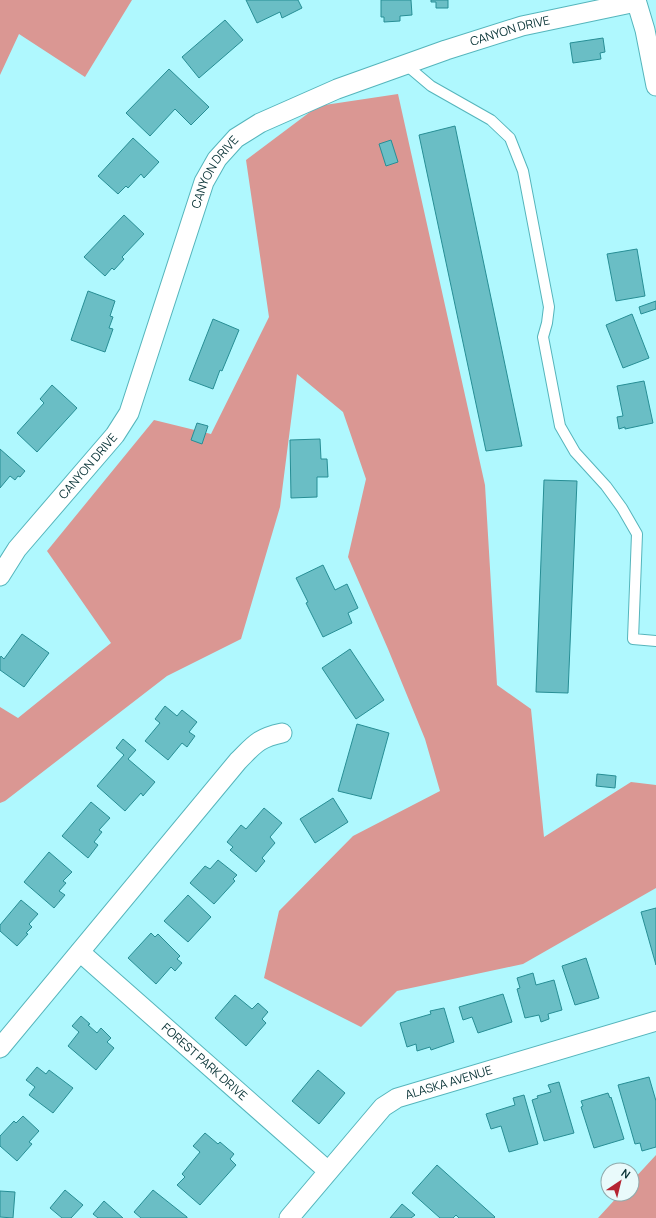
<svg xmlns="http://www.w3.org/2000/svg" width="656" height="1218" viewBox="0 0 656 1218" font-family="Manrope,sans-serif">
<rect width="100%" height="100%" fill="#aff8fe"/>
<g fill="#da9793">
<polygon points="0,0 132,0 85,77 19,34 0,75"/>
<polygon points="398,94 485,485 497,685 531,709 544,837 631,782 656,785 656,888 523,964 397,991 361,1027 264,978 279,911 353,836 440,791 425,739 388,649 348,557 366,479 343,412 297,374 280,507 241,639 167,676 5,801 0,803 0,707 18,718 111,643 47,551 154,420 211,434 269,317 246,160 318,106"/>
<polygon points="656,1155 656,1218 598,1218 620,1194 632,1194 632,1181"/>
</g>
<g fill="#6abec5" stroke="#278e95">
<polygon points="246,0 298,0 302,8 282,18 280,12 257,23"/>
<polygon points="381,0 411,0 412,15 400,16 400,21 384,22 384,17 381,17"/>
<polygon points="431,0 448,0 448,8 436,8 436,2 431,2"/>
<polygon points="225,20 243,40 199,78 182,57"/>
<polygon points="603,38 605,52 600,53 601,59 573,63 570,43"/>
<polygon points="169,69 209,107 191,125 175,109 150,136 126,113"/>
<polygon points="455,126 522,446 486,451 419,135"/>
<polygon points="133,138 159,162 144,178 141,174 128,188 126,186 118,194 98,176"/>
<polygon points="391,140 398,162 386,166 379,144"/>
<polygon points="124,215 144,234 122,257 124,259 114,270 112,268 105,276 84,257"/>
<polygon points="637,249 645,296 616,301 607,254"/>
<polygon points="88,291 115,301 110,316 113,317 109,328 113,329 105,352 71,340"/>
<polygon points="656,301 656,309 641,314 639,307"/>
<polygon points="632,314 649,358 623,368 606,325"/>
<polygon points="213,319 239,330 222,371 220,370 213,389 189,380"/>
<polygon points="644,381 653,423 625,429 625,427 619,429 617,417 623,416 617,386"/>
<polygon points="52,385 77,408 37,452 17,433 44,403 40,399"/>
<polygon points="197,423 208,426 202,444 191,440"/>
<polygon points="320,439 321,459 327,459 328,477 317,477 317,497 291,498 290,440"/>
<polygon points="0,449 25,471 20,477 18,476 15,480 10,476 0,488"/>
<polygon points="544,480 577,481 568,693 536,692"/>
<polygon points="323,565 335,590 347,584 358,608 348,613 352,623 323,637 306,603 308,602 296,578"/>
<polygon points="22,634 49,653 24,687 0,670 0,658 1,656 4,659"/>
<polygon points="350,649 384,700 356,719 322,668"/>
<polygon points="165,706 177,716 182,710 197,722 189,732 195,736 187,747 182,743 168,760 145,741 160,723 155,719"/>
<polygon points="357,724 389,733 371,799 338,791"/>
<polygon points="123,739 136,750 128,759 155,782 143,796 141,793 125,811 97,786 124,755 116,748"/>
<polygon points="597,774 616,776 615,788 596,786"/>
<polygon points="333,798 348,822 315,843 300,819"/>
<polygon points="91,802 110,818 99,830 102,832 94,842 98,845 88,858 62,836"/>
<polygon points="264,808 282,823 270,837 275,843 262,858 265,861 256,872 230,850 233,847 227,842 241,825 246,829"/>
<polygon points="49,852 72,872 63,881 66,883 59,891 65,895 54,908 24,882"/>
<polygon points="218,860 237,875 233,879 235,881 214,904 190,883 205,866 210,869"/>
<polygon points="188,895 211,917 188,942 164,921"/>
<polygon points="21,900 38,914 29,924 32,927 26,933 28,934 17,946 0,931 0,925"/>
<polygon points="656,908 656,965 641,912"/>
<polygon points="151,933 155,937 158,934 180,956 177,959 182,963 175,971 171,967 156,984 128,958"/>
<polygon points="586,958 599,998 575,1005 562,966"/>
<polygon points="533,973 536,985 554,980 562,1010 548,1014 549,1019 541,1022 539,1015 525,1018 517,989 520,988 517,978"/>
<polygon points="503,994 512,1022 478,1033 472,1017 463,1020 459,1007"/>
<polygon points="235,995 252,1009 258,1003 268,1012 262,1019 266,1023 246,1046 215,1018"/>
<polygon points="444,1008 454,1042 431,1050 430,1047 417,1051 416,1044 407,1047 400,1023 431,1014 430,1011"/>
<polygon points="81,1016 90,1024 88,1025 97,1033 101,1028 111,1038 107,1042 114,1048 96,1070 68,1046 79,1032 72,1026"/>
<polygon points="37,1067 46,1074 49,1070 73,1088 53,1113 29,1095 35,1087 26,1080"/>
<polygon points="318,1070 345,1093 319,1124 292,1101"/>
<polygon points="649,1077 656,1101 656,1147 642,1151 640,1143 635,1144 618,1085"/>
<polygon points="559,1082 574,1133 544,1141 532,1100 538,1098 537,1096 551,1092 548,1085"/>
<polygon points="608,1093 610,1098 611,1097 624,1139 594,1148 581,1107 583,1106 581,1101"/>
<polygon points="524,1095 538,1144 509,1152 501,1126 491,1129 486,1114 515,1105 513,1098"/>
<polygon points="23,1116 39,1131 29,1142 32,1144 17,1161 0,1146 0,1136 14,1121 16,1123"/>
<polygon points="205,1133 218,1144 220,1142 234,1154 230,1159 236,1165 200,1205 177,1185 185,1177 182,1174 200,1152 193,1146"/>
<polygon points="437,1165 495,1217 494,1218 459,1218 456,1215 453,1218 440,1218 412,1193"/>
<polygon points="65,1190 83,1205 71,1218 62,1218 50,1208"/>
<polygon points="153,1190 187,1217 187,1218 141,1218 134,1212"/>
<polygon points="0,1191 15,1192 13,1218 0,1217"/>
<polygon points="104,1201 123,1218 98,1218 93,1214"/>
<polygon points="402,1204 415,1215 411,1218 390,1218"/>
</g>
<g fill="none" stroke-linecap="round" stroke-linejoin="round">
<defs>
<polyline id="service" points="405,64 431,86 491,120 510,138 523,171 549,307 547,323 543,337 560,426 575,452 606,486 622,508 637,534 633,639 656,641"/>
<g id="minor">
<polyline points="636,0 645,30 656,86"/>
<path id="s1" d="M 0,576 L 17,549 L 115,435 L 129,413 L 204,182 L 217,159 L 236,138 L 260,123 L 337,89 L 446,50 L 522,26 L 636,2"/>
<path id="s2" d="M 80,952 L 328,1171"/>
<path d="M 0,1048 L 238,761 C 254,745 258,738 282,733"/>
<path id="s3" d="M 289,1218 L 383,1107 L 397,1098 L 656,1021"/>
</g>
</defs>
<use href="#service" stroke="#55b5bc" stroke-width="12"/>
<use href="#minor" stroke="#55b5bc" stroke-width="21"/>
<use href="#service" stroke="#fff" stroke-width="10"/>
<use href="#minor" stroke="#fff" stroke-width="19"/>
</g>
<g text-anchor="middle" stroke-width="3" stroke-linejoin="round" paint-order="stroke">
<g font-size="12" fill="#073235" stroke="#e9fafb">
<text dy="4" stroke="none"><textPath href="#s1" startOffset="801">CANYON DRIVE</textPath></text>
<text dy="4" stroke="none"><textPath href="#s1" startOffset="465">CANYON DRIVE</textPath></text>
<text dy="4" stroke="none"><textPath href="#s1" startOffset="141">CANYON DRIVE</textPath></text>
<text dy="4" stroke="none"><textPath href="#s2" startOffset="166">FOREST PARK DRIVE</textPath></text>
<text dy="4" stroke="none"><textPath href="#s3" startOffset="216">ALASKA AVENUE</textPath></text>
</g>
</g>
<g transform="translate(620 1182) rotate(35)"><circle r="19" fill="#e9fafb" stroke="#8faaac"/>
<path d="M0-3L7 15L0 10L-7 15Z" fill="#b52432"/>
<text y="-6" font-size="11" font-weight="bold" text-anchor="middle" fill="#073235">N</text>
</g>
</svg>
